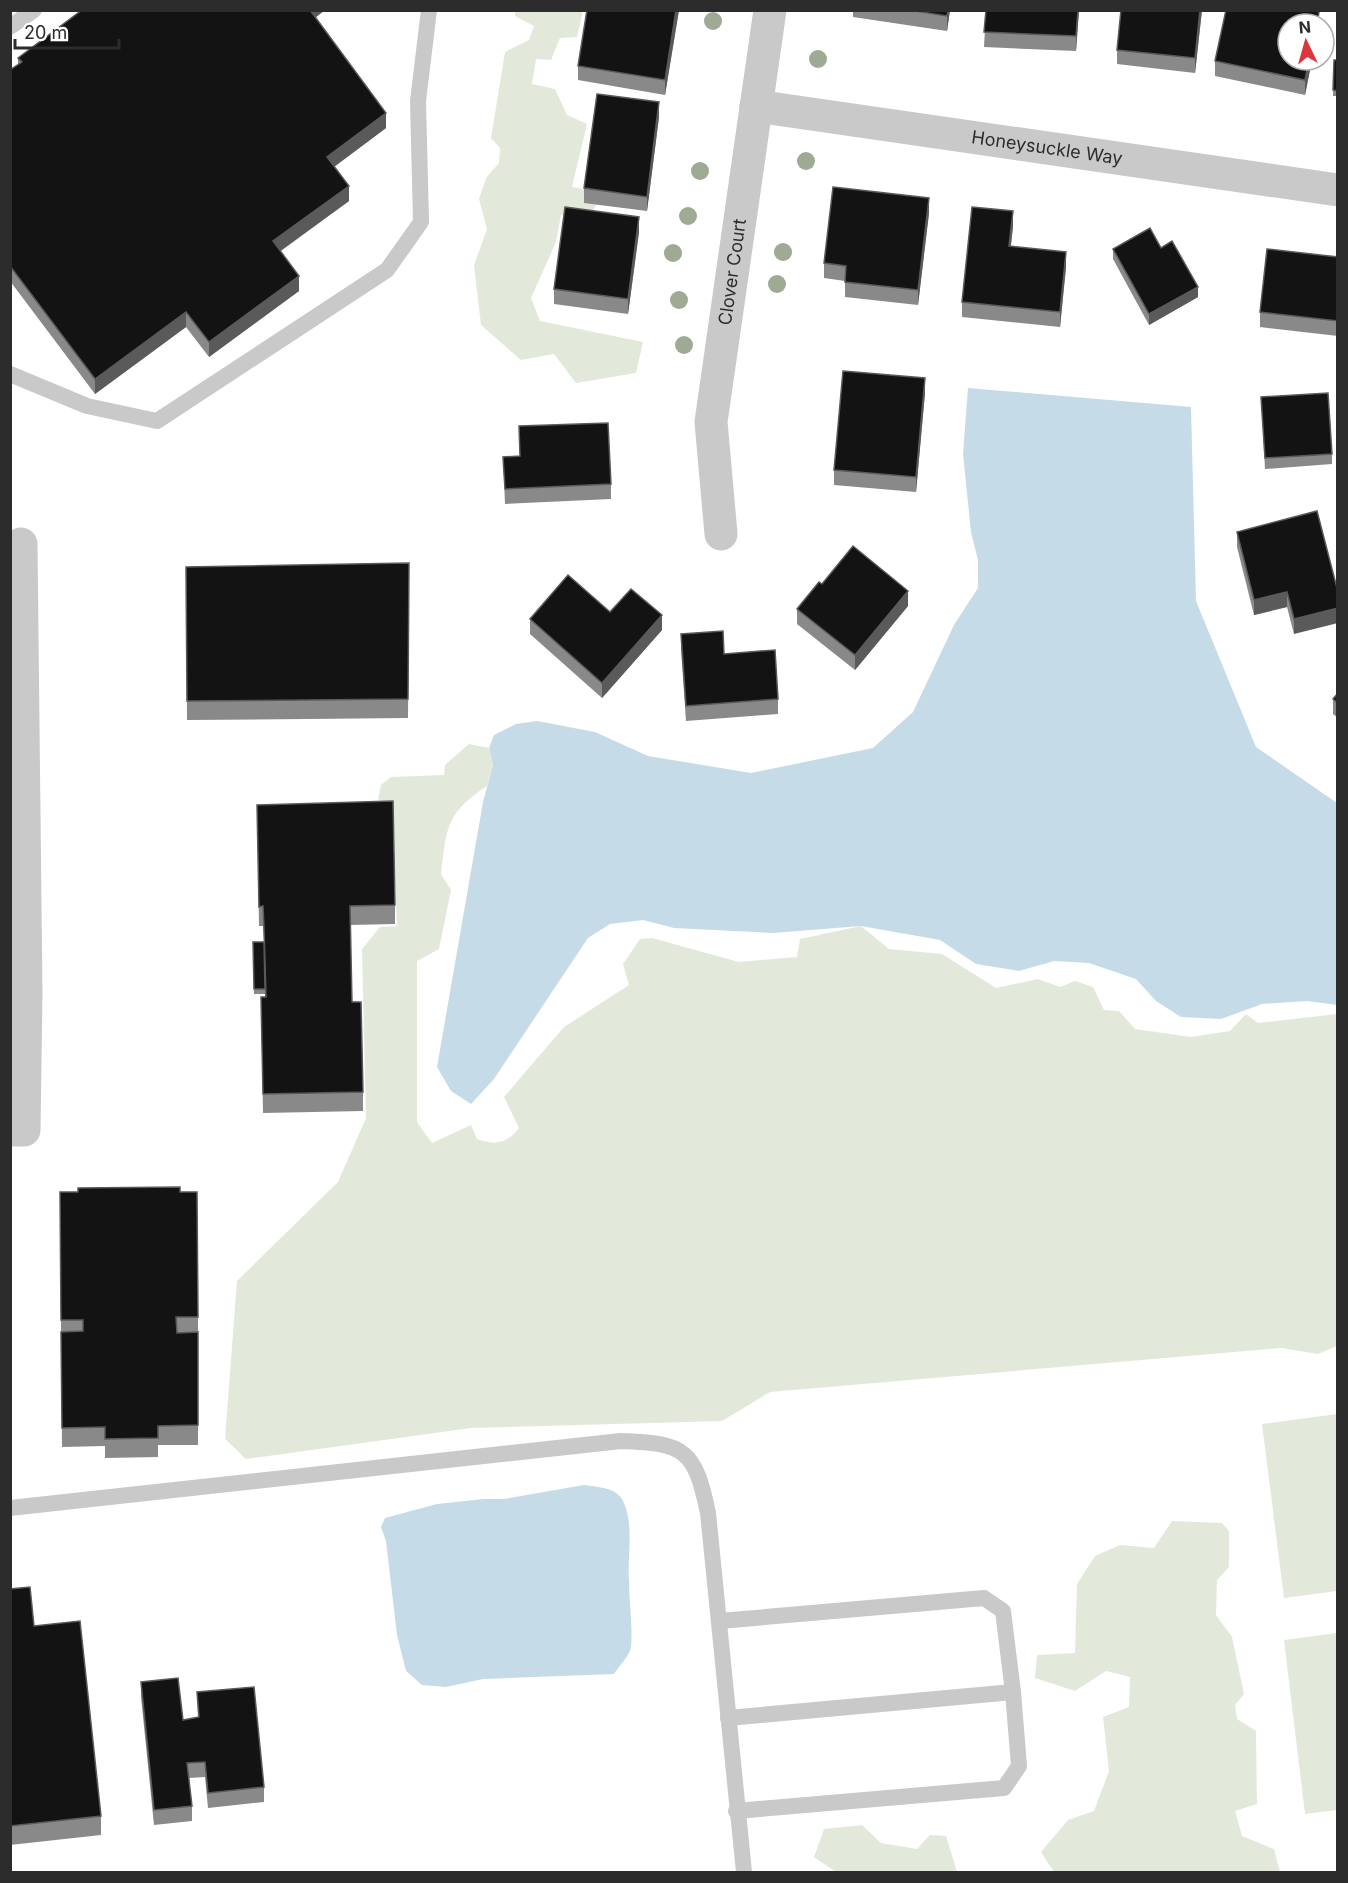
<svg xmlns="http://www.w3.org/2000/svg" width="1348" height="1883" viewBox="0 0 1348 1883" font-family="Inter,sans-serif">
<rect width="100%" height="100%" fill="#fff"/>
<g fill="#e2e9da">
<polygon points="515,11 583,11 577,37 560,38 551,60 536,59 532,84 555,89 567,115 587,124 572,187 603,193 588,219 561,215 556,242 531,298 540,321 643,342 636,373 576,383 554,354 521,360 481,325 474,265 487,229 479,199 486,178 499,163 500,148 491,138 505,52 529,40 534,26 515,16"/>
<path d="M 469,744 L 489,748 L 493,765 L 487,786 C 445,814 447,828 441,874 L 451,890 L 439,949 L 417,961 L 417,1122 L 432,1143 L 471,1125 L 477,1139 C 495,1145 507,1144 519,1128 L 504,1097 L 564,1027 L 629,985 L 623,964 L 640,939 L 652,938 L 739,962 L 797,957 L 800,939 L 861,926 L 889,949 L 942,954 L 996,988 L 1038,979 L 1060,987 L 1075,981 L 1093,987 L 1104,1010 L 1119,1011 L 1135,1029 L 1191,1037 L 1230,1031 L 1246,1014 L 1258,1023 L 1337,1014 L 1337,1346 L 1318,1354 L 1281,1348 L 770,1392 L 722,1421 L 471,1428 L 246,1459 L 225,1439 L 237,1281 L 338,1182 L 366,1118 L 362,949 L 380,927 L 397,926 L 392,805 L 378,799 L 381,785 L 391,777 L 444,775 L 445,765 Z"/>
<polygon points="1337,1414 1337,1591 1284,1598 1262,1424"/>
<polygon points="1172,1521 1222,1523 1229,1531 1229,1567 1217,1580 1216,1615 1232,1637 1244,1694 1235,1705 1237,1719 1256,1731 1257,1804 1235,1811 1242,1836 1274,1849 1280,1872 1054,1872 1041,1852 1068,1820 1094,1811 1109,1771 1103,1717 1129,1707 1130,1677 1106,1671 1075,1691 1035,1678 1037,1655 1075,1653 1077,1584 1095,1556 1120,1545 1154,1548"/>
<polygon points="1337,1633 1337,1810 1305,1814 1284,1640"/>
<polygon points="862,1825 881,1843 917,1849 930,1835 946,1836 957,1872 836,1872 814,1857 824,1829"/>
</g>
<g fill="#c6dbe8">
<polygon points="968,388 1191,407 1196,601 1256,747 1337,803 1337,1005 1307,1001 1262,1004 1221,1019 1181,1017 1156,1001 1136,979 1089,963 1054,961 1019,971 976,964 940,940 861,926 773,933 674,928 643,920 610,924 588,938 494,1079 471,1104 451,1091 437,1067 483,802 493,765 489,748 494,735 516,724 537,721 595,732 648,756 751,773 873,748 913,712 954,625 978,588 978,560 971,532 963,454"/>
<path d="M 584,1485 C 596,1487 615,1487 622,1499 C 635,1523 627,1556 629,1581 C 629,1602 633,1626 631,1647 C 630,1655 619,1666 614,1674 L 483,1679 L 446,1687 L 422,1685 L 406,1671 L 397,1635 L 386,1541 L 381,1527 L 385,1518 L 437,1504 L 484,1499 L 504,1499 Z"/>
</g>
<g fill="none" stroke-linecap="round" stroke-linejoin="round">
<g stroke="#c9c9c9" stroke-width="16">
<polyline points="10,27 34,10"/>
<polyline points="10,374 87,406 157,421 387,270 421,222 418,101 429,10"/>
<path d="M 10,1508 L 621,1441 C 685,1443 695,1450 708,1513 L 744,1872"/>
<polyline points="720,1621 984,1598 1003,1611 1013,1692 1019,1766 1004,1788 736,1811"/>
<polyline points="728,1718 1013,1692"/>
</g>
<g stroke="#c9c9c9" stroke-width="33">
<path id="s1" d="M 756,106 L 1338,190"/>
<path id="s2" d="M 721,534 L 711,422 L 770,10"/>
<polyline points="10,1130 24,1130 26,993 21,544"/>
</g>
</g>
<g fill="#9eaa94">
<circle cx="713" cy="21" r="9"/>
<circle cx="818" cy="59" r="9"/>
<circle cx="806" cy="161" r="9"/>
<circle cx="700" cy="171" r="9"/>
<circle cx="688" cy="216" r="9"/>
<circle cx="783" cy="252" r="9"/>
<circle cx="673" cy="253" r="9"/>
<circle cx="777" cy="284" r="9"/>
<circle cx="679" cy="300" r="9"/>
<circle cx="684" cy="345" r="9"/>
</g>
<g fill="#898989">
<polygon points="82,10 325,10 315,18 386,128 334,167 349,201 281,251 299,291 209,357 186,327 95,394 10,281 10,70 18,64 18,58"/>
<polygon points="679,10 665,95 578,80 578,66"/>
<polygon points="853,10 950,10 947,31 853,17"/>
<polygon points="986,10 1079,10 1076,51 984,47"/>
<polygon points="1121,10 1202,10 1195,73 1117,64 1117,50"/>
<polygon points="1319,24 1305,95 1215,76 1215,61"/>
<polygon points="1334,60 1338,60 1338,96 1333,96"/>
<polygon points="659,117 647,211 584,203 584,188"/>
<polygon points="929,213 918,305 845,297 845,281 824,278 824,263"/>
<polygon points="1013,226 1011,246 1066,267 1060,327 962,317 962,302"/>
<polygon points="639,232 628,314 554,304 554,289"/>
<polygon points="1161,248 1198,297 1149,325 1113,259 1113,249"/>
<polygon points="1338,257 1338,336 1260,327 1260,312"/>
<polygon points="925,393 916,492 834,485 834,470"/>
<polygon points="1261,397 1332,454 1332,464 1265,469"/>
<polygon points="519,426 611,484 611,499 505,504 503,457 520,456"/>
<polygon points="1317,511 1294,634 1287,607 1254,615 1237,547 1237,532"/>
<polygon points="409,563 408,718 187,720 186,567"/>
<polygon points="822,584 908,606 855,670 797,624 797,609"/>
<polygon points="530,619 662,630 602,698 530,634"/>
<polygon points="681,634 724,654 778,699 778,714 686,721 681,649"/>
<polygon points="1338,693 1338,718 1333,714 1333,699"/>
<polygon points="257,805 395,905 395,924 350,925 352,1002 363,1092 363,1111 263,1113 261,997 265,997 265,994 254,994 253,942 264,942 263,926 259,926"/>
<polygon points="60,1192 198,1317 198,1445 158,1445 158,1457 105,1458 105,1446 62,1447"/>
<polygon points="10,1589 34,1626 101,1816 101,1835 10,1845"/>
<polygon points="141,1682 183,1720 198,1718 197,1692 264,1787 264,1802 208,1808 205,1777 189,1778 192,1806 192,1821 154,1825 141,1697"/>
</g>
<g fill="#5a5a5a">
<polygon points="308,10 325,10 308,23"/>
<polygon points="676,10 679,10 665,95 665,80"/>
<polygon points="948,10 950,10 947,31 947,16"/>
<polygon points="1078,10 1079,10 1076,51 1076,36"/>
<polygon points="1200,10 1202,10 1195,73 1195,58"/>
<polygon points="1309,60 1312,60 1305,95 1305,80"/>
<polygon points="659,102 659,117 647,211 647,197"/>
<polygon points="386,113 386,128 327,172 327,157"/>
<polygon points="349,186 349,201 273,256 273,241"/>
<polygon points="929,198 929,213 918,305 918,290"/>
<polygon points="1013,211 1013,226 1009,261 1009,246"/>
<polygon points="639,217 639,232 628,314 628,299"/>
<polygon points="1066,252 1066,267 1060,327 1060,312"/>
<polygon points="299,276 299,291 209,357 209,342"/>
<polygon points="1198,287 1198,297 1149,325 1149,314"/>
<polygon points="186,312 186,327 95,394 95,379"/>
<polygon points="925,378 925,393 916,492 916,477"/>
<polygon points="908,591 908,606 855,670 855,655"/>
<polygon points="1287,592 1287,607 1254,615 1254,600"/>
<polygon points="1338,608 1338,623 1294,634 1294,619"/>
<polygon points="662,615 662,630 602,698 602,683"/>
</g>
<g fill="#131313" stroke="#5a5a5a" stroke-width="1.5">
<polygon points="82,10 310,10 386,113 327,157 349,186 273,241 299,276 209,342 186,312 95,379 10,266 10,70 22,62 18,58"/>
<polygon points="587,10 676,10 665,80 578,66"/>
<polygon points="909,10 948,10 947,16"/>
<polygon points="986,10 1078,10 1076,36 984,32"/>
<polygon points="1121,10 1200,10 1195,58 1117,50"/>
<polygon points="1226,10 1314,10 1319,12 1317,24 1288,24 1288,60 1309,60 1305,80 1215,61"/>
<polygon points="1334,60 1338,60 1338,91 1333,90"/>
<polygon points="597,94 659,102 647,197 584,188"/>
<polygon points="833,187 929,198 918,290 845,282 846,266 824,263"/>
<polygon points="565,207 639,217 628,299 554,289"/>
<polygon points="972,207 1013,211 1009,246 1066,252 1060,312 962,302"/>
<polygon points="1150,228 1161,248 1172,241 1198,287 1149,314 1113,249"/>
<polygon points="1267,249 1338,257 1338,321 1260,312"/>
<polygon points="843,371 925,378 916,477 834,470"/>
<polygon points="1328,393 1332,454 1265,458 1261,397"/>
<polygon points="608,423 611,484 505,489 503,457 520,456 519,426"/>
<polygon points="1317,511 1338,592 1338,608 1294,619 1287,592 1254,600 1237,532"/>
<polygon points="853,546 908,591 855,655 797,609 819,582 822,584"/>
<polygon points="409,563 408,699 187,701 186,567"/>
<polygon points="568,575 610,612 631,589 662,615 602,683 530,619"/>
<polygon points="723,631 724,654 775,650 778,699 686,706 681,634"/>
<polygon points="1338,693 1338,703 1333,699"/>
<polygon points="393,801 395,905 350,906 352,1002 361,1002 363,1092 263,1094 261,997 266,997 264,928 263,906 259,907 257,805"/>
<polygon points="253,942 264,942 265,989 254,989"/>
<polygon points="180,1187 180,1192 197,1192 198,1317 176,1317 177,1333 198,1332 198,1425 158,1426 158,1438 105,1439 105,1427 62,1428 61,1332 83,1331 83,1320 61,1320 60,1192 78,1192 78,1188"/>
<polygon points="30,1587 34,1626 80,1621 101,1816 10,1826 10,1589"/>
<polygon points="178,1678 183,1720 199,1717 197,1692 254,1687 264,1787 208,1793 205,1762 187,1763 192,1806 154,1810 141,1682"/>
</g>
<g text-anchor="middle" stroke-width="6" stroke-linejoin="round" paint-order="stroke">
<g font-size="18" fill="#2c2c2c" stroke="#fff">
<text dy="6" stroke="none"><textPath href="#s1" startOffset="294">Honeysuckle Way</textPath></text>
<text dy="6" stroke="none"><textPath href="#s2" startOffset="264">Clover Court</textPath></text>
</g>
</g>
<rect width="1348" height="1883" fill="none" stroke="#2c2c2c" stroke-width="24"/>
<g transform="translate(1306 42) rotate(355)"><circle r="28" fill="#ffffff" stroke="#ababab" stroke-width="1.5"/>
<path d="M0-4.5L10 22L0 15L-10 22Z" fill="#db353e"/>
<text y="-9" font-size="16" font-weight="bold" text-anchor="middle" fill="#2c2c2c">N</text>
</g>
<path d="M15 39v9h104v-9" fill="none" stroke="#2c2c2c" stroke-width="3"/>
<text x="24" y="39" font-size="18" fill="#2c2c2c" stroke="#ffffff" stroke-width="4.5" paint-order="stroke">20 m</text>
</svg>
